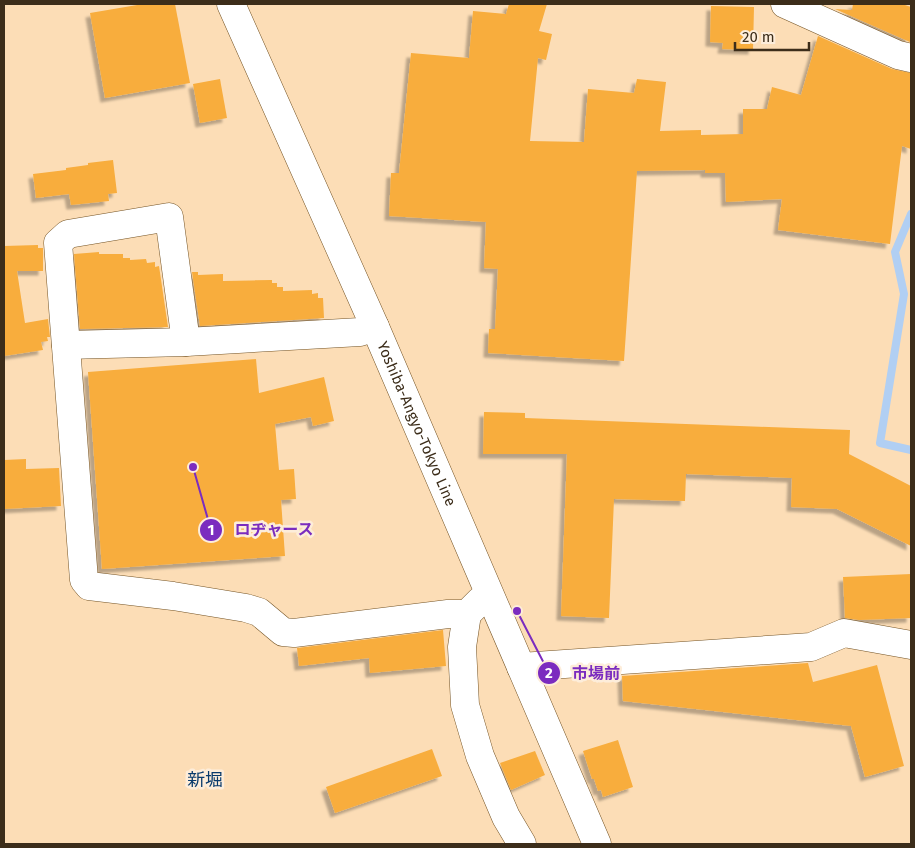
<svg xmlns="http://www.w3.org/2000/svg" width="915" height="848" viewBox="0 0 915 848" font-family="'Fira Sans','Noto Sans JP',sans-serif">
<defs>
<filter id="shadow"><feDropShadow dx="-4.5" dy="4.5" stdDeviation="1" flood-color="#0004"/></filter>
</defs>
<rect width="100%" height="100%" fill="#fcddb6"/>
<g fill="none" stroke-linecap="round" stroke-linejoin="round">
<polyline stroke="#b1cff3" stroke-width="8" points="911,214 895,252 904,294 880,443 911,450"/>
</g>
<g fill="#f8ad3d" filter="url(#shadow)">
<polygon points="143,4 175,4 190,83 105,98 90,13"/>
<polygon points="509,4 547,4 539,31 552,34 546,60 538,58 530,141 584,142 588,89 634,93 637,79 666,82 660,131 701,130 701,135 743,134 743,109 767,109 772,87 801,95 818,36 892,69 911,73 911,149 902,146 890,244 778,230 782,199 726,202 725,173 705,173 705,170 637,171 624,361 488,353 489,329 495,329 498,269 484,268 486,222 389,216 391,173 399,173 411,53 469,58 473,11 506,14"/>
<polygon points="853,4 902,4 911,7 910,42 835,9 852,10"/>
<polygon points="711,6 754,7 753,50 722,49 723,43 710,42"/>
<polygon points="220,79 227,118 200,123 193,84"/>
<polygon points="113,160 117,193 108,194 109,201 71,205 69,194 36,198 33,174 66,170 66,168 88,165 88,163"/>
<polygon points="38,245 38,248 43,248 43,271 17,271 25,323 48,319 50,337 47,337 48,341 41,342 43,350 4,356 4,246"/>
<polygon points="99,252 99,254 123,254 123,258 130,258 130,260 146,259 147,263 155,262 155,267 159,266 168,327 80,329 74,254"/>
<polygon points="192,272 198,272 198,275 223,274 223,281 272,280 272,283 277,283 277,287 283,287 283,291 312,290 312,294 318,293 318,298 323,298 324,318 200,326"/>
<polygon points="256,359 259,393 324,377 334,421 313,426 311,417 275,424 279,470 294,469 296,499 281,500 285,556 102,569 88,372"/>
<polygon points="484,412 525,413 525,418 850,430 849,454 911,486 911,546 837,509 791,507 792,478 686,474 685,501 614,499 609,618 561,616 567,454 483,454"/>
<polygon points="26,459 26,469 59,468 61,506 4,509 4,460"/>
<polygon points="911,574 911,618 859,620 845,618 843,577"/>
<polygon points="443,630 446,666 370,673 369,658 299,666 297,648"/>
<polygon points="808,663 813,682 877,665 904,766 865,777 851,726 623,701 622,676"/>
<polygon points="618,740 633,787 603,797 601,790 598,791 594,779 592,779 583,751"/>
<polygon points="432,749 442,776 335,813 326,787"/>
<polygon points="535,751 545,775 511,790 500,763"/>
</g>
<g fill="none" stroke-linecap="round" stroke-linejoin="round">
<defs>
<g id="street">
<polyline points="785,4 898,55 911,58"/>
<polyline points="186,342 169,217 68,234 58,243 84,580 89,586 173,596 246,608 259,612 283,632 294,633 448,614 467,614"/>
<polyline points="66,345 186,342 360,332 375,327"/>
<polyline points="480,601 467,614 462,647 465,705 480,756 506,817 522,844"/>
<polyline points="521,667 811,647 844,633 911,645"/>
</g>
<g id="secondary">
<path id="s1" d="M 231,4 L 375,327 L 597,844"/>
</g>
</defs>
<use href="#street" stroke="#755425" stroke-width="29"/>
<use href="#secondary" stroke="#755425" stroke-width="29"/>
<use href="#street" stroke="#fff" stroke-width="28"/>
<use href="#secondary" stroke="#fff" stroke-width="28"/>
</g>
<g text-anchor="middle" stroke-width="5" stroke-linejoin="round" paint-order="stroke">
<g font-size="15" fill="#3c2d1a" stroke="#fdedda">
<text dy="5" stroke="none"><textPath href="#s1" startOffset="459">Yoshiba-Angyo-Tokyo Line</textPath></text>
</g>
<g font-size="18" fill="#083a6c" stroke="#fdedda">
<text x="205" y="786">新堀</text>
</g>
</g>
<path fill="none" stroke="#7b2cbf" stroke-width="2" d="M193 467L211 530M517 611L549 673"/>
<g fill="#7b2cbf" stroke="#fdedda" stroke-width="2">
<circle cx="193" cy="467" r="5"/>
<circle cx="517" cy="611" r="5"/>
<circle cx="211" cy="530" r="12"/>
<circle cx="549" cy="673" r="12"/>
</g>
<g font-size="15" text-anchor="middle" font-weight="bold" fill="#fff">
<text x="211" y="535">1</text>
<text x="549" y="678">2</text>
</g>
<g font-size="16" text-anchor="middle" font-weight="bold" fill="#7b2cbf" stroke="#fdedda" stroke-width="5" stroke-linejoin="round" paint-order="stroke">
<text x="274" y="535">ロヂャース</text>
<text x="596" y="679">市場前</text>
</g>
<rect width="915" height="848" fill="none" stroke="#3c2d1a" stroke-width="10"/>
<path d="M735 42v8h74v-8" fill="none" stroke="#3c2d1a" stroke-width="2.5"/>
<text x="742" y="42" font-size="15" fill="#3c2d1a" stroke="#fdedda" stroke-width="4" paint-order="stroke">20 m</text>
</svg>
